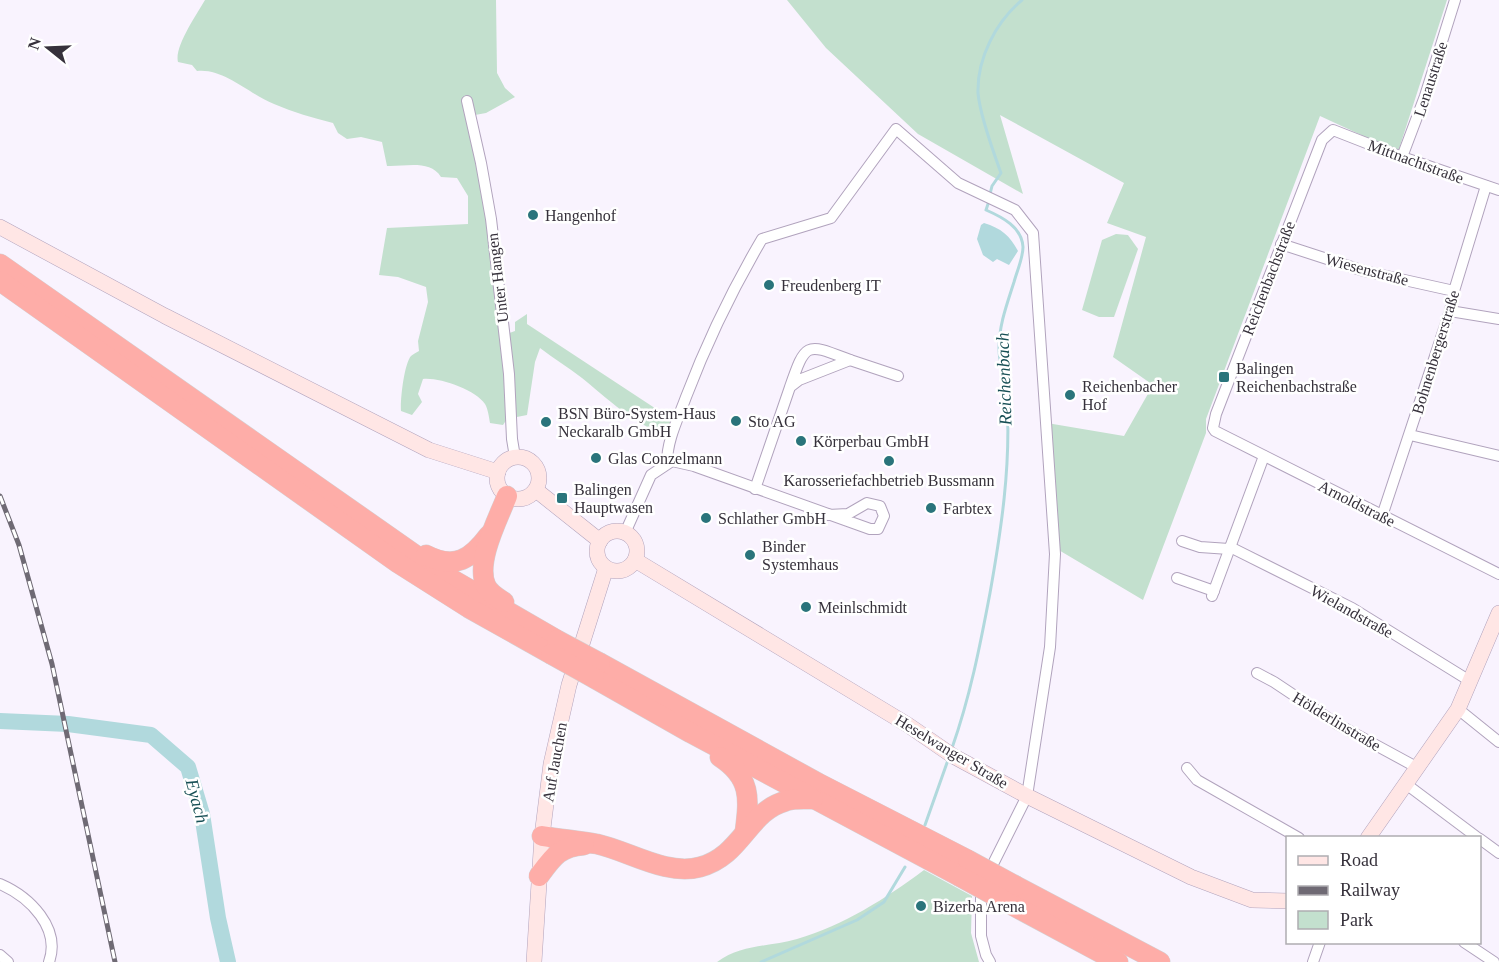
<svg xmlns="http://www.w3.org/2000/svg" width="1499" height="962" viewBox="0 0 1499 962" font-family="'Times New Roman',serif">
<rect width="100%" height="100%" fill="#f9f3fe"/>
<g fill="#c3e0ce">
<path d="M 205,0 L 496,0 L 497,73 L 505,88 L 515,97 L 486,113 L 475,115 L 504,335 L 515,331 L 515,322 L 527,314 L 527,324 L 673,420 L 671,433 C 646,436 601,393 582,378 C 568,367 554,359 540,348 L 535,362 L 527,415 L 507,419 L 503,425 L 490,423 C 489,417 488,409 485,404 C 476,390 439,377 423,379 L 418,394 L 422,402 L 412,415 L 401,411 C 400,401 404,364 411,356 C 413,354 416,353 419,351 L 418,341 L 428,302 L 426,287 L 398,277 L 379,275 L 387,228 L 468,224 L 468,196 L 457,178 L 441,177 C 430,159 404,167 387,166 L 382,142 L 361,137 L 347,139 L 338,133 L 333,123 C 313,118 293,112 274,104 C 249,94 224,68 197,71 L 192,65 L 178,62 C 174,47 197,14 205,0 Z"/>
<polygon points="787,0 1447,0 1398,152 1320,116 1206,419 1206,433 1143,600 1057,549 1047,423 1124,436 1153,385 1113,357 1146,237 1107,223 1124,183 1000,115 1023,194 918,134 826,48"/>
<polygon points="1116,234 1128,235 1138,249 1114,317 1099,317 1082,310 1102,240"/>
<path d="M 924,870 L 972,896 L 971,933 L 979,962 L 717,962 C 742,944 769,947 797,939 C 844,925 885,899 924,870 Z"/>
</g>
<path fill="#b1d9dd" d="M 984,223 C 1001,228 1010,236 1018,251 L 1009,265 L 997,259 L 993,262 L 983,255 L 977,239 L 981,225 Z"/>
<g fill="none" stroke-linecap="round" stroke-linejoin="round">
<g stroke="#b1d9dd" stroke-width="3">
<path d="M 990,194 L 992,186 L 1001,173 C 993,151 980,116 978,93 C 977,58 996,22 1022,0"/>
<path d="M 952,748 C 970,697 980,646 990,593 C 1001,531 1011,466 1007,402 C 1006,384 999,366 999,348 C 999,325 1007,304 1014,282 C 1017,271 1023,258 1023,247 C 1022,227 1002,217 986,210 L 989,201"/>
<polyline points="925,825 948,760"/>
<polyline points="761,962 857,920 884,902 905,867"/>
</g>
<polyline stroke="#b1d9dd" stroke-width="16" points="0,721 68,724 151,735 188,767 202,814 218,918 228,962"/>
<defs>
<g id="street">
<polyline points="467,101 481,163 491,219 509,374 512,439 515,457"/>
<polyline points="1402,157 1425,96 1455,0"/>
<polyline points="1499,190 1402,157 1333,130 1322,140 1216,414 1213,428 1215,431 1499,574"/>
<polyline points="1281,244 1364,271 1454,291"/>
<polyline points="1450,311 1499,319"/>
<polyline points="850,360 898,376"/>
<polyline points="1410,435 1499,456"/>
<path d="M 667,463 C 667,440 678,419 686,397 C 707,342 732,290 762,239 L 831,218 L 896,129 L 958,183 L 1015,210 L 1033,233 L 1055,554 L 1050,647 L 1027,796 L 986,878 L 981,897 L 981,936 L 986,955 L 990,962"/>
<path d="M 755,489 L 790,387 L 799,380 L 850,360 C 806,343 806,341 790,387"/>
<polyline points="1382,516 1450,311 1454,291 1486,186"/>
<polyline points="625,533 651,475 672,461 694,466 870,529 878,529 884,516 880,506 867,503 848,514 828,515"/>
<polyline points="1182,541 1200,547 1229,549"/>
<polyline points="1230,547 1352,608 1470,681"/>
<polyline points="1177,578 1214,591"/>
<polyline points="1212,596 1264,456"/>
<polyline points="1257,673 1274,682 1337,724 1418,768"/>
<polyline points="1458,709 1499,742"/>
<polyline points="1187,768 1197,780 1299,838"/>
<polyline points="1406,784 1478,838"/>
<polyline points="1480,839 1499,853"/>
<path d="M 0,884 C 30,897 61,928 49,962"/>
<polyline points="1464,942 1494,962"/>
<polyline points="0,955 8,962"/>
<polyline points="1313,962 1320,942"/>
</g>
<g id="secondary">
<polyline points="0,227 165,316 429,450 498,472"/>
<circle cx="518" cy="478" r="21"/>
<polyline points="536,490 600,541"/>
<circle cx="617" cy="551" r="20"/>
<polyline points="635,560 908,725 953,756 1027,796 1191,877 1252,900 1288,901"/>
<polyline points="1368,838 1458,709 1499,613"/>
<polyline points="534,962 542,836 551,764 569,685 606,568"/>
</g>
<g id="highway">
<polyline points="0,264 441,573 557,640"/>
<polyline points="0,281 398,563 469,608 551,654"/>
<path d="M 426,555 C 455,570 471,559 489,535"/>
<path d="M 504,602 C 498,598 490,594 486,586 C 475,562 498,519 507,496"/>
<polyline points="600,663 818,783 968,860"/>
<polyline points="594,678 691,733 959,876"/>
<path d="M 720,757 C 752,778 749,799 745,832"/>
<path d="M 542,836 C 560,839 579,841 597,844 C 629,851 666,876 700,867 C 742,856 748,811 786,801 C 794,798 805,799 813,799"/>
<path d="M 539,876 C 553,857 559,847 584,845"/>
<polyline points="1016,886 1160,962"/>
<polyline points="1010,904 1118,962"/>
</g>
</defs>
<use href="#street" stroke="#b1a3bd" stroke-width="12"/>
<use href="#secondary" stroke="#b1a3bd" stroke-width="16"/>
<use href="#highway" stroke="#d3d2d4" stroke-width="21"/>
<use href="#street" stroke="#fff" stroke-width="10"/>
<use href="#secondary" stroke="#ffe6e5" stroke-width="15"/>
<use href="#highway" stroke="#feada8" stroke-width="20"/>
<defs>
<polyline id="rail" points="0,496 19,545 52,664 115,962"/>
</defs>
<use href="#rail" stroke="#6f6a74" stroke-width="5"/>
<use href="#rail" stroke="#fff" stroke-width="3" stroke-dasharray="9" stroke-linecap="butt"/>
<defs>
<g id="highway-bridge">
<polyline points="557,640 600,663"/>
<polyline points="551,654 594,678"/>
<polyline points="968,860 1016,886"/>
<polyline points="959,876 1010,904"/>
</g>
</defs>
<use href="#highway-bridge" stroke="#d3d2d4" stroke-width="21" stroke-linecap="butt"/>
<use href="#highway-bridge" stroke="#feada8" stroke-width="20"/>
</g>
<g fill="#2a747b" stroke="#fff" stroke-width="2">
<circle cx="533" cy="215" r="6"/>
<circle cx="769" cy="285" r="6"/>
<rect x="1218" y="371" width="12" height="12" rx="3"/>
<circle cx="1070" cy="395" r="6"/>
<circle cx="736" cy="421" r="6"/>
<circle cx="546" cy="422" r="6"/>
<circle cx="801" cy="441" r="6"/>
<circle cx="596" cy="458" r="6"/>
<circle cx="889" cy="461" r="6"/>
<rect x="556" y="492" width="12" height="12" rx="3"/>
<circle cx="931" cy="508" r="6"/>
<circle cx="706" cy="518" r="6"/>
<circle cx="750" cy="555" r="6"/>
<circle cx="806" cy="607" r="6"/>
<circle cx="921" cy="906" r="6"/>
</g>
<g text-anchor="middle" stroke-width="5" stroke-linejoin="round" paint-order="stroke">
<g font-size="16" fill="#36313b" stroke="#fff">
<text transform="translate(1430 79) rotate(-72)" y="6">Lenaustraße</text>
<text transform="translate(1416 161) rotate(20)" y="6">Mittnachtstraße</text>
<text transform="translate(1367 269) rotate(15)" y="6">Wiesenstraße</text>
<text transform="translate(497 278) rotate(-97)" y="6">Unter Hangen</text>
<text transform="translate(1268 278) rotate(-69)" y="6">Reichenbachstraße</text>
<text transform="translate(1435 352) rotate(-73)" y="6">Bohnenbergerstraße</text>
<text transform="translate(1357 503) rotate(27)" y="6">Arnoldstraße</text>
<text transform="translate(1352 611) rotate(29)" y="6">Wielandstraße</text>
<text transform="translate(1337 721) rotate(31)" y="6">Hölderlinstraße</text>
<text transform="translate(952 751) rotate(31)" y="6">Heselwanger Straße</text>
<text transform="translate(554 762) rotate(-80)" y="6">Auf Jauchen</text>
</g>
<g font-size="16" fill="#36313b" stroke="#fff" text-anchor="start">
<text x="545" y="221">Hangenhof</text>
<text x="781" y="291">Freudenberg IT</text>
<text x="1236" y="374">Balingen<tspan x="1236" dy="18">Reichenbachstraße</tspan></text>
<text x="1082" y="392">Reichenbacher<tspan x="1082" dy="18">Hof</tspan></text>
<text x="558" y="419">BSN Büro-System-Haus<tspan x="558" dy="18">Neckaralb GmbH</tspan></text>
<text x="748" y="427">Sto AG</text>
<text x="813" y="447">Körperbau GmbH</text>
<text x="608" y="464">Glas Conzelmann</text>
<text x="889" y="486" text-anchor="middle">Karosseriefachbetrieb Bussmann</text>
<text x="574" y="495">Balingen<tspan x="574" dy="18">Hauptwasen</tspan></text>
<text x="943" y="514">Farbtex</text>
<text x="718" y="524">Schlather GmbH</text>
<text x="762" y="552">Binder<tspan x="762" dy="18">Systemhaus</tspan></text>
<text x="818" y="613">Meinlschmidt</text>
<text x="933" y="912">Bizerba Arena</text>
</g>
<g font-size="18" font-style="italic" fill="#174f55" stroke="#fff">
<text transform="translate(1004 379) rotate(-92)" y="6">Reichenbach</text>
<text transform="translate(197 801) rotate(75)" y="6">Eyach</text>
</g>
</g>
<rect x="1286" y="836" width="195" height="108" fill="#ffffff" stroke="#afadb1" stroke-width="1.5"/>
<rect x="1298" y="856" width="30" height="9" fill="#ffe6e5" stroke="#afadb1" stroke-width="1.5"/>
<text x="1340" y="866" font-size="18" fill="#36313b">Road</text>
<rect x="1298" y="886" width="30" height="9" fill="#6f6a74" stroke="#afadb1" stroke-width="1.5"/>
<text x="1340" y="896" font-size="18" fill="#36313b">Railway</text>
<rect x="1298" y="911" width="30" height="18" fill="#c3e0ce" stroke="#afadb1" stroke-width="1.5"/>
<text x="1340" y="926" font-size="18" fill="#36313b">Park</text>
<g transform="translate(48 48) rotate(288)" stroke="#ffffff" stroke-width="4.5" paint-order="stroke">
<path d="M0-4.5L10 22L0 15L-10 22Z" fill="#36313b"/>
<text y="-9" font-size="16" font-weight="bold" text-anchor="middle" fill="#36313b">N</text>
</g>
</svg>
